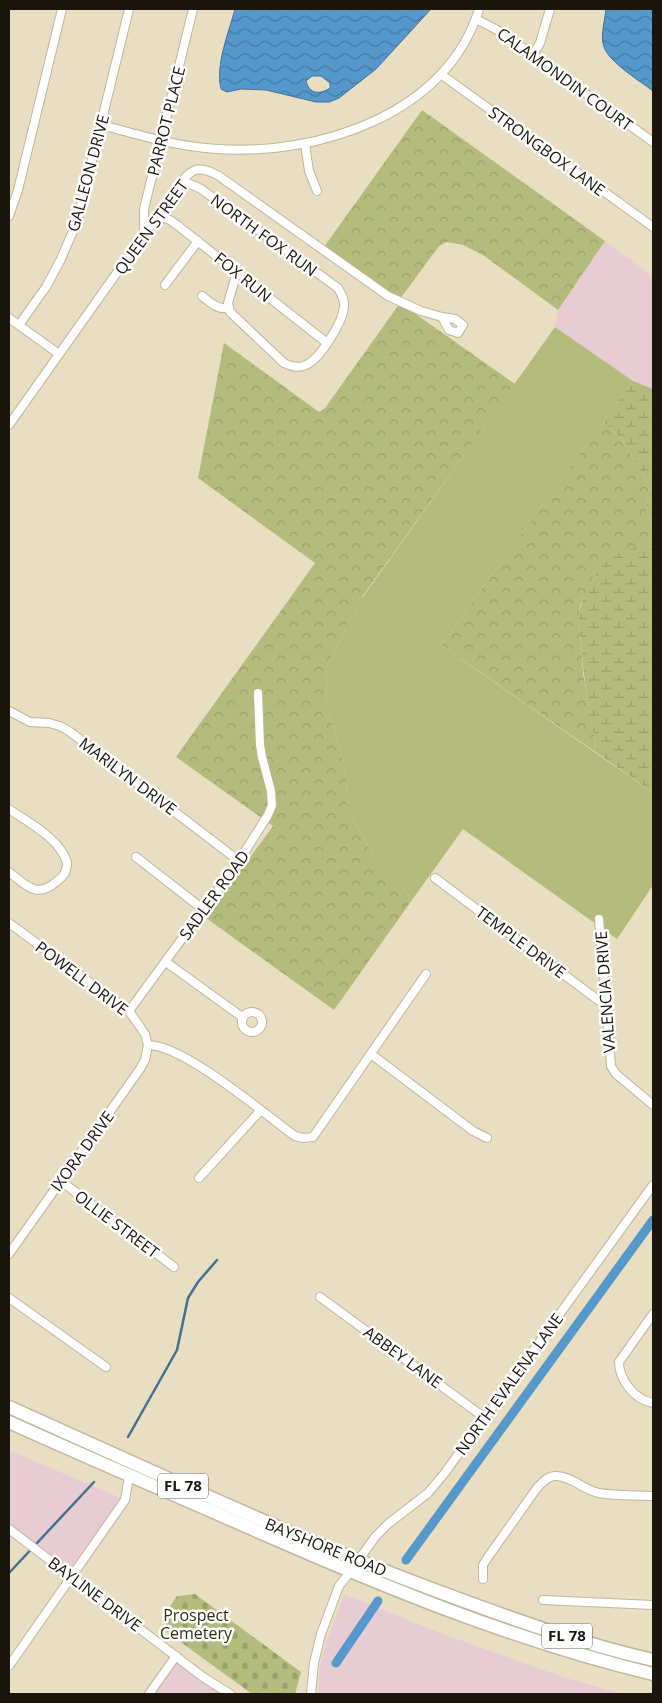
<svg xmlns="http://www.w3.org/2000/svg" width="662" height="1703" viewBox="0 0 662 1703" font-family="'Open Sans',sans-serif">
<defs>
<pattern id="forest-crowns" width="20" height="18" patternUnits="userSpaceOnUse" patternTransform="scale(1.25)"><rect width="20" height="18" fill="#b3bb7d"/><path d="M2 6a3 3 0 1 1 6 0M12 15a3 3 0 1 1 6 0" fill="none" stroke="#99a06b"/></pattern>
<pattern id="wetland-marsh" width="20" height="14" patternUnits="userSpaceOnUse" patternTransform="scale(1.25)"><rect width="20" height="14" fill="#b3bb7d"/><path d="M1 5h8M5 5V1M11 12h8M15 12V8" fill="none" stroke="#99a06b"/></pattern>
<pattern id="cemetery-stones" width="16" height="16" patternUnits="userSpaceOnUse" patternTransform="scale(1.25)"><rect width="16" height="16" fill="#b3bb7d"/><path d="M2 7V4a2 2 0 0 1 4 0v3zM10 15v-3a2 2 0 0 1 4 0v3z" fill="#99a06b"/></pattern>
<pattern id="water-waves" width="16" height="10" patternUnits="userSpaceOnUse" patternTransform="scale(1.25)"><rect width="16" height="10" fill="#5598cc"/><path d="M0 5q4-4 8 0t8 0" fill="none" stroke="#467ba4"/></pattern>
</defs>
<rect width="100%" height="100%" fill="#e9dec1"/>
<g fill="#e7cdd3">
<polygon points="605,241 653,276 653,389 633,381 555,327 558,310"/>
<polygon points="9,1450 130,1502 77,1578 9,1527"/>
<polygon points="344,1594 446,1635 563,1677 622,1694 318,1694 320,1665 324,1650"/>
<polygon points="180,1659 231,1694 155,1694"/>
</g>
<polygon fill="#b3bb7d" points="555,327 633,381 441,645 653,793 653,885 617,939 463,829 412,900 400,885 377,862 348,810 345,767 327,706 326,667 345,631 361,596 363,597"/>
<g fill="url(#forest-crowns)">
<polygon points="422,110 605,241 558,310 483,255 463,245 447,242 439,246 400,299 324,247"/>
<polygon points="400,303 515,384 362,597 361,596 345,631 326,667 327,706 345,767 348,810 377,862 400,885 412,900 334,1010 206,918 273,826 176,757 315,563 198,478 224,343 319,412 325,408"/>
<polygon points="603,422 621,438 649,485 646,510 653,527 653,547 645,546 594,577 580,605 579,620 583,673 597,753 441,645"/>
</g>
<g fill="url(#wetland-marsh)">
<polygon points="633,381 653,389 653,527 646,510 649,485 621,438 603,422"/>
<path d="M 645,546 L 653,547 L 653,793 L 597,753 C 591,717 583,680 581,643 C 580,630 577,617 581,605 C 585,591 600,564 612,557 C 622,550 633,548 645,546 Z"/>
</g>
<polygon fill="url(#cemetery-stones)" points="195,1594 301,1672 295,1694 252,1694 167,1632 165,1614 177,1596"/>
<g fill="url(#water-waves)" stroke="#437192" fill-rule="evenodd">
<path d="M 235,9 L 431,9 L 376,69 L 339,98 L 329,102 L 316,102 L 266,90 L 241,89 L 227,92 L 221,89 C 215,65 229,32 235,9 ZM 312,76 L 321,76 L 330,83 L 330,88 C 320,95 309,94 306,81 Z"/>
<path d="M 606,9 L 653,9 L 653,91 C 640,81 609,62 604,47 C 600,36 605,20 606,9 Z"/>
</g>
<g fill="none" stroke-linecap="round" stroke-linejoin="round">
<g stroke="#437192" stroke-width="2.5">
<polyline points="128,1437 177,1350 188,1298 198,1282 217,1260"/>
<polyline points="9,1573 94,1482"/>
</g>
<g stroke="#5598cc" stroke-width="9">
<polyline points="406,1560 653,1220"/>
<polyline points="336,1663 378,1601"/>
</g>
<defs>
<g id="minor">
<polyline points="476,19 501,32 653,142"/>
<polyline points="533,55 540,43 550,9"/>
<polyline points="442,75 653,227"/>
<path d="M 102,125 C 139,135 178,147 217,149 C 317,156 447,115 479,9"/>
<polyline points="305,144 309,171 317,191"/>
<path d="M 181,184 L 188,183 L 201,189 L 338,288 C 341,294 345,299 344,306 C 343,322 319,362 303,366 C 296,368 290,366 284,363 L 230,312 L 228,303 L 237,272"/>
<polyline points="9,216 18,190 62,9"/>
<polyline points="157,216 170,220 177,225 327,343"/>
<polyline points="144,234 144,209 193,9"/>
<polyline points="165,285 198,241"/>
<path d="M 202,296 C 211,303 218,310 229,308"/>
<polygon points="442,317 455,319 463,325 458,333 449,330"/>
<polyline points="9,318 59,354"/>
<polyline points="19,325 46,287 60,261 77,222 129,9"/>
<path d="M 9,425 L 174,192 C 189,172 194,162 219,176 L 388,296 L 421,311 L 442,317"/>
<polyline points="9,711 30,722 49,723 60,726 69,731 239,861"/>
<path d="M 9,809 C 29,823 59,838 67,862 C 67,872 64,876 56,882 C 36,899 26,885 9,872"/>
<polyline points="136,857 204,910"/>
<polyline points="435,878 606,1006"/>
<polyline points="599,919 611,1066 616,1074 653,1105"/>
<polyline points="9,923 129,1011 145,1034 148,1045 145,1060 140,1069 9,1254"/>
<polyline points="166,962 242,1017"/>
<polyline points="129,1011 239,861 268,815 272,805 271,791 262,757 260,745 258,693"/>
<circle cx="252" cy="1022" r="10"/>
<path d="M 148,1045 C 184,1045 263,1113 295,1136 L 303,1138 L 313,1137 L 426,974"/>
<polyline points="371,1054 473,1131 487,1138"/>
<polyline points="199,1178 260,1111"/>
<polyline points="61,1181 174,1267"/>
<polyline points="320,1297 485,1418"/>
<polyline points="9,1298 106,1367"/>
<path d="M 653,1314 L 619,1362 C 619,1380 635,1400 653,1403"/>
<polyline points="9,1529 203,1677 230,1694"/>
<path d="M 483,1579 L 483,1565 L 488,1557 L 537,1488 C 542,1483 548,1475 556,1476 C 571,1476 584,1490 599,1493 C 616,1496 636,1495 653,1496"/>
<polyline points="543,1600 653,1605"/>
<polyline points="9,1666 125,1500 129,1476"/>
<polyline points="149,1694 176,1656"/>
<polyline points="311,1694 314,1663 321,1634 339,1586 351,1571 375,1537 388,1524 428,1493 444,1474 653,1185"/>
</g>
<g id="primary">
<path d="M 9,1407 C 154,1472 298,1540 448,1595 C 515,1620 583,1644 653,1660"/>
<path d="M 9,1422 C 86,1457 164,1490 241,1524 C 375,1583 511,1640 653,1674"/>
</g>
</defs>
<use href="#minor" stroke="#c0b69a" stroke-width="10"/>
<use href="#primary" stroke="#c0b69a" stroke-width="15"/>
<use href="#minor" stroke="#fff" stroke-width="8"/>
<use href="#primary" stroke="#fff" stroke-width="12"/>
</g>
<g text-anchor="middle" stroke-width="5" stroke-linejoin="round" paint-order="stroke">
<g fill="#fff" stroke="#5f5c55" stroke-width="1">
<rect x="158" y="1473.5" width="50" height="25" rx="4"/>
<rect x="542" y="1623.5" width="50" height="25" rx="4"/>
</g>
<g font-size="15" font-weight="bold" fill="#1a160c">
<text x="183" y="1491">FL 78</text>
<text x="567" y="1641">FL 78</text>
</g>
<g font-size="16" fill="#1a160c" stroke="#fff">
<text transform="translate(565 79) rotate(36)" y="6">CALAMONDIN COURT</text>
<text transform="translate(166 121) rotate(-76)" y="6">PARROT PLACE</text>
<text transform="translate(547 151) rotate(36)" y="6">STRONGBOX LANE</text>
<text transform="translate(88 173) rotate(-75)" y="6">GALLEON DRIVE</text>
<text transform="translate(151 227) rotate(-54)" y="6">QUEEN STREET</text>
<text transform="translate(264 235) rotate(36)" y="6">NORTH FOX RUN</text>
<text transform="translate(243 277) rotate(39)" y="6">FOX RUN</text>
<text transform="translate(128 776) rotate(37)" y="6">MARILYN DRIVE</text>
<text transform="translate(214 895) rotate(-54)" y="6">SADLER ROAD</text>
<text transform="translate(521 942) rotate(37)" y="6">TEMPLE DRIVE</text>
<text transform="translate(82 978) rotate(37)" y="6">POWELL DRIVE</text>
<text transform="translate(605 992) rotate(-94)" y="6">VALENCIA DRIVE</text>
<text transform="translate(82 1151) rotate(-54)" y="6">IXORA DRIVE</text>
<text transform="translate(117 1224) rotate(37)" y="6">OLLIE STREET</text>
<text transform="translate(403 1357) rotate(36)" y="6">ABBEY LANE</text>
<text transform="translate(509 1384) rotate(-54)" y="6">NORTH EVALENA LANE</text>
<text transform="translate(326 1547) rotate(22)" y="6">BAYSHORE ROAD</text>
<text transform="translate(95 1594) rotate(37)" y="6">BAYLINE DRIVE</text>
</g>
<g font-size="16" fill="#2e310e" stroke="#fff">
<text x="196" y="1621">Prospect<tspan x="196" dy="18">Cemetery</tspan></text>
</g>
</g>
<rect width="662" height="1703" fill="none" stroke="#1a160c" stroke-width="20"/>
</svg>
